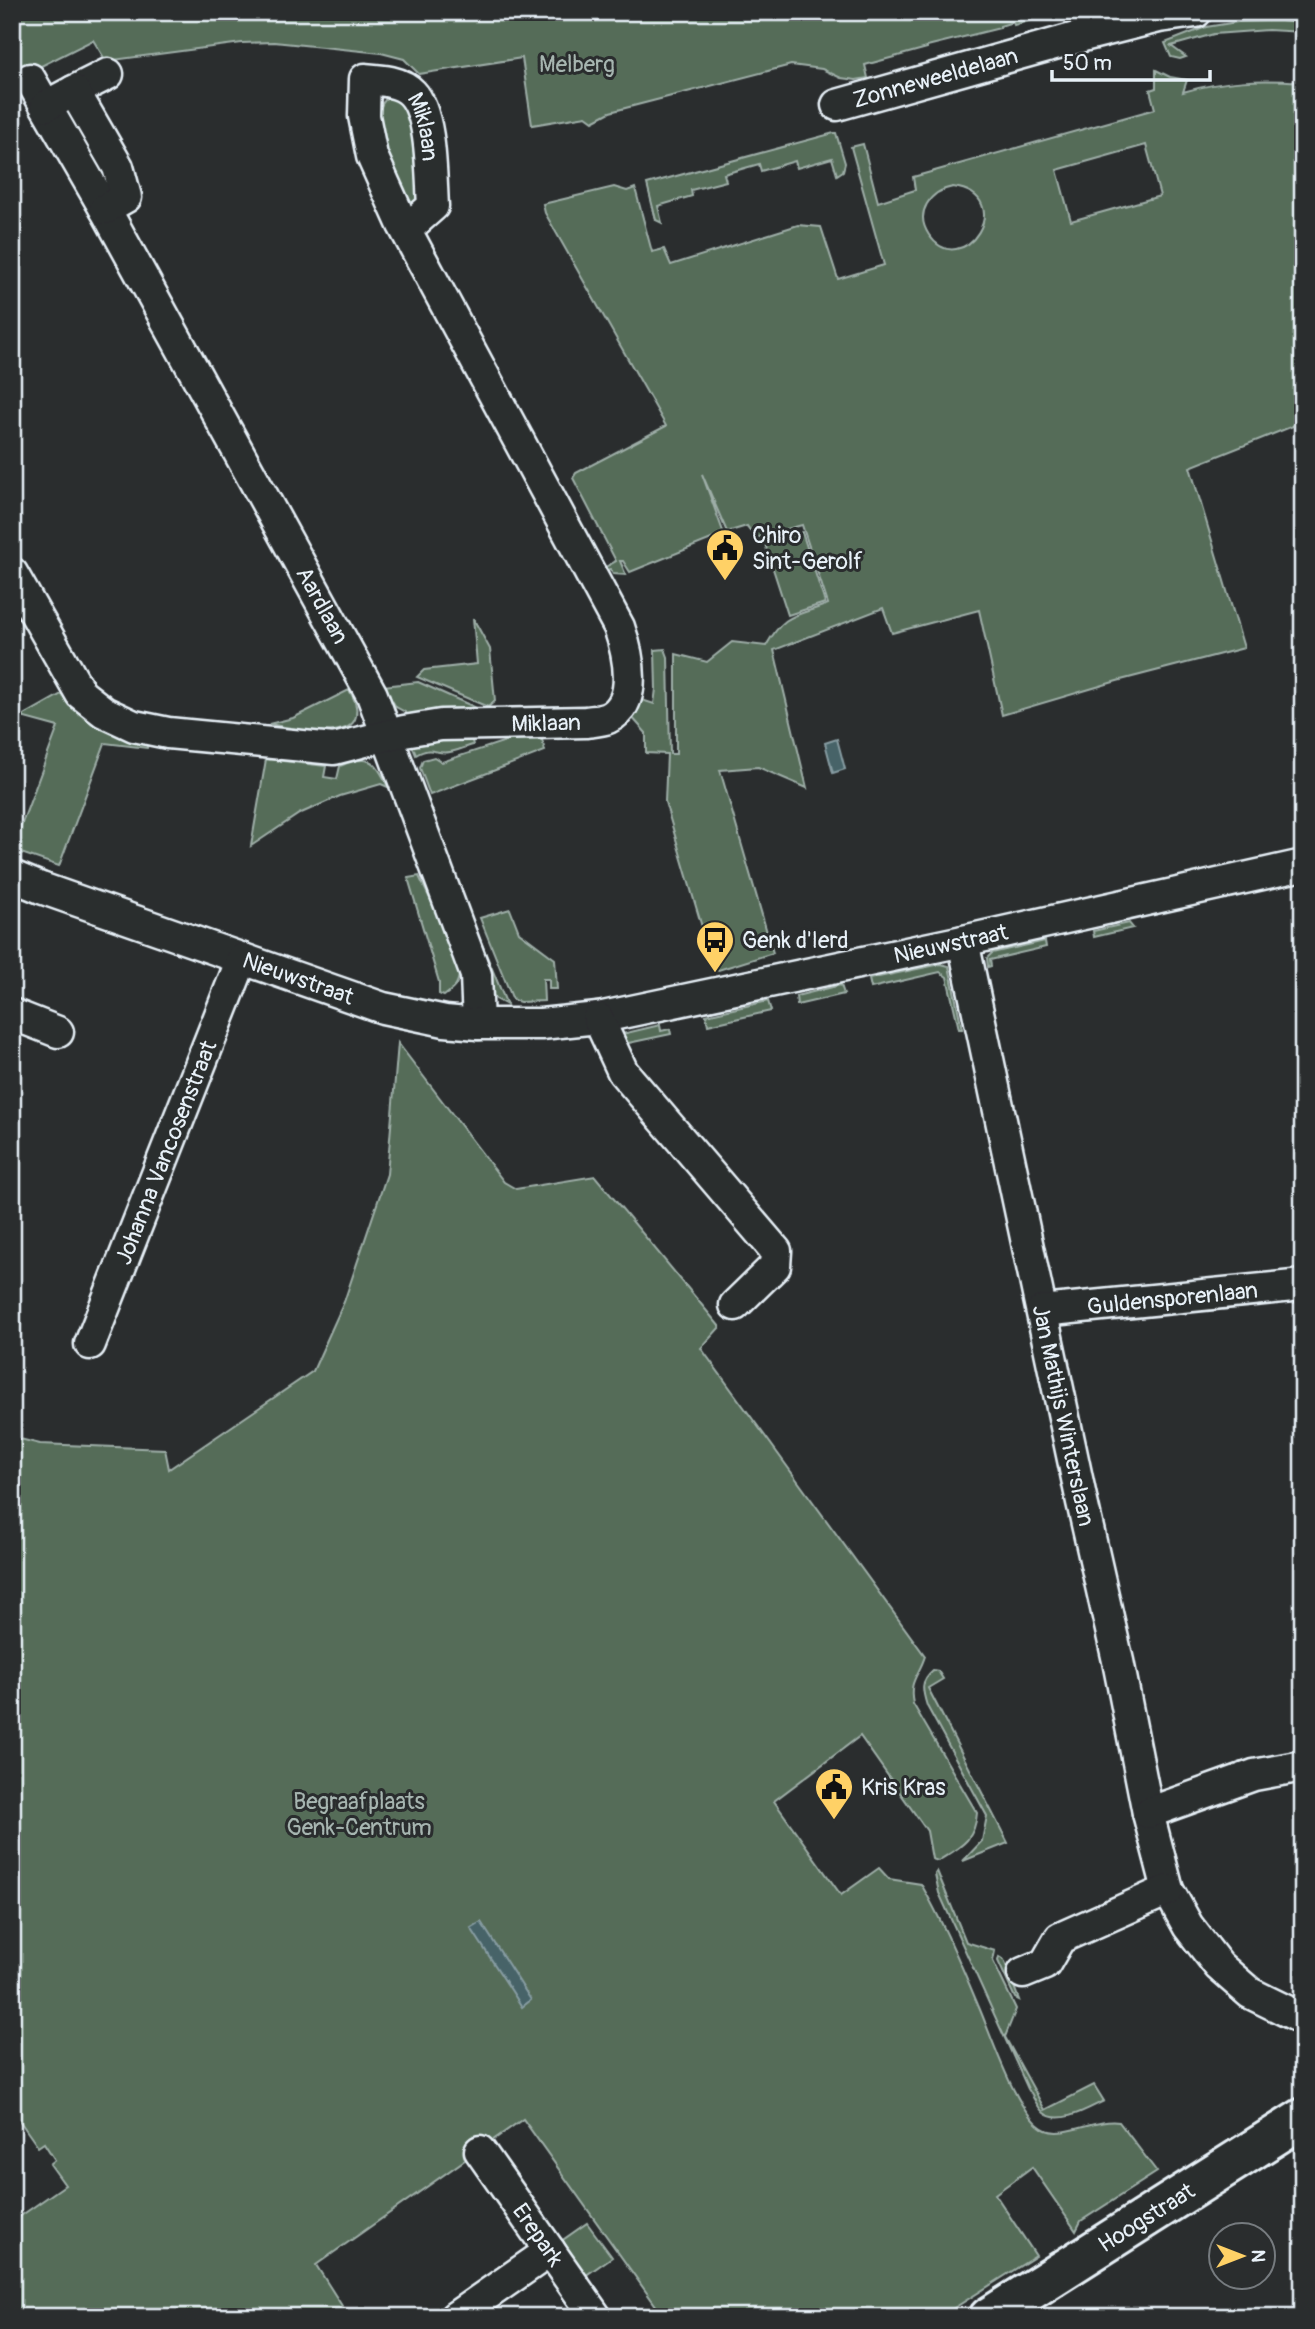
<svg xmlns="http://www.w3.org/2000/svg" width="1315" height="2329" viewBox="0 0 1315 2329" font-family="Pangolin,sans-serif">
<rect width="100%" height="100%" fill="#2a2d2e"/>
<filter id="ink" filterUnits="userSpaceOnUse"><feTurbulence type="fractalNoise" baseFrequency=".0143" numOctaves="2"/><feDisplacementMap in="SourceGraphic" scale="14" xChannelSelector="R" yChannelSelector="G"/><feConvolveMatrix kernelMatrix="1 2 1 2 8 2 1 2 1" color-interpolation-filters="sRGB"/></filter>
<g filter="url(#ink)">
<g fill="#556c58" stroke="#9eaea8" stroke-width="2" fill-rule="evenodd">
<polygon points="12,12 1060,12 1014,25 1013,22 1000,26 1000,28 927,46 927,48 865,65 868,78 856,80 841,78 822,69 791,65 610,112 593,121 586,116 532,125 522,58 419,74 404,59 381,53 274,42 242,43 106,61 93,40 19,77 25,94 12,97"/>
<polygon points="1277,21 1303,23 1303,32 1268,30 1214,34 1171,46 1186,57 1180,59 1171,57 1165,43 1206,27 1237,22"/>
<path d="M 1156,70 L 1170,77 L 1187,80 L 1183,92 C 1223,80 1261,79 1303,82 L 1303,422 L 1190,467 L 1244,648 L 1117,681 L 1002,715 L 979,610 L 892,633 L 883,608 L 774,650 L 807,788 L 758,767 L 720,770 L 773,953 L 715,971 L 665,802 L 667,754 L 646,753 L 646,733 L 631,716 L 639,699 L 654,704 L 656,689 L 655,650 L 665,649 L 668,657 L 670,754 L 676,754 L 676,654 L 707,662 L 732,642 L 766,646 C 785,612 795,617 828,604 L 802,525 L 755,538 L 747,526 L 727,532 L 702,474 L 724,534 L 630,572 L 623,561 L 620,561 L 626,575 L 613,574 L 610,569 L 604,571 L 602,569 L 616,561 L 573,478 L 576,473 L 666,426 L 545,213 L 543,204 L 614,187 L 627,191 L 635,188 L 652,252 L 664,249 L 671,265 L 798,225 L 821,227 L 838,279 L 884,265 L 851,147 L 863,144 L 878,202 L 915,190 L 913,177 L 1155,109 L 1150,90 L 1156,88 ZM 1146,145 L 1160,196 L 1071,221 L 1057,170 ZM 953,187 C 1020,196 962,283 929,235 C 914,213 930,191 953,187 Z"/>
<path d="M 395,95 L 410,104 L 423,192 L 418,200 L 410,205 C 401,184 366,120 385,100 C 388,98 391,97 395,95 Z"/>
<polygon points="834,133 836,133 845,163 843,171 837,175 832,158 797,168 795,161 761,171 759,164 724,174 726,181 691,190 692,196 658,206 662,223 656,220 647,184"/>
<polygon points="802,532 825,603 788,615 765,544"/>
<polygon points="473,618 490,649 495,701 488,707 417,677 424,670 477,664"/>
<polygon points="418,682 490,714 405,718 405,712 396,707 383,686"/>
<path d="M 349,690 C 354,698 358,706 356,716 C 351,743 287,727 269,724 L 293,718 Z"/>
<polygon points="67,691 149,739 147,748 105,743 59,866 12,850 58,727 21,717"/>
<path d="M 456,731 L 457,740 L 472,741 L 473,745 C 465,747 457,751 450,752 C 435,755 433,745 416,755 L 411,743 Z"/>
<polygon points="541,736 545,751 430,795 420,768 423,760 434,757 442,762 518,737"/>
<path d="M 266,759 L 326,766 L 324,777 L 337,779 L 340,766 C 368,754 376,759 388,787 L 381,784 L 340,796 L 299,814 L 251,846 Z"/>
<path d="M 419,876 C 428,896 461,956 459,974 C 458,986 452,990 444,996 L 439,994 L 439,982 L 408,878 Z"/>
<polygon points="510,909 519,932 555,959 557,989 549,989 549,979 543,979 544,1001 520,1002 513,1000 480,918"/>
<polygon points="472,920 507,1005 496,999 490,991 467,923"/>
<polygon points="1129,923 1133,928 1094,937 1093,931"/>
<polygon points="1045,941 1046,947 990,960 991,966 988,967 987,958 992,953"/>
<polygon points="941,964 949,966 962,1029 959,1029 947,977 940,972 871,988 869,979"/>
<polygon points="841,985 844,994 797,1005 796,996"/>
<polygon points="768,1001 771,1011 708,1025 706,1015"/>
<polygon points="660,1025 661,1031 670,1029 671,1034 619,1045 618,1035"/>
<path d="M 398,1043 L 504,1182 L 516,1189 L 595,1176 L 720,1327 L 701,1348 L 925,1656 C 919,1676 908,1680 913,1704 L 977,1813 C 975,1841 960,1847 938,1861 L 932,1859 L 927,1831 L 860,1736 L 774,1801 L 841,1895 L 879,1868 L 889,1879 L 921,1884 C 943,1922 961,1964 978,2005 C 991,2034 1017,2118 1046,2130 C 1065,2138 1097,2118 1119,2122 L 1157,2172 L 1081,2221 L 1076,2231 L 1032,2167 L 995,2194 L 1036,2256 L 940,2317 L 664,2317 L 523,2119 L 316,2265 L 349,2317 L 20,2317 L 12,2281 L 12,2222 L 65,2185 L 50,2164 L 55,2160 L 44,2143 L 38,2147 L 12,2110 L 12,1437 L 40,1444 L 165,1449 L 169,1469 L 313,1371 L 344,1302 L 387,1174 Z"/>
<path d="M 933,1670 L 938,1671 L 943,1679 L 928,1688 L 1008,1843 L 963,1861 L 982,1841 L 987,1816 L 927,1706 C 922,1690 920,1681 933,1670 Z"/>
<path d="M 937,1871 L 966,1942 L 995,1951 L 993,1961 L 1016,2009 L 1005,2037 L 1045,2110 L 1094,2085 L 1104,2101 C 1089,2108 1060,2126 1044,2113 C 1037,2107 1033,2096 1028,2089 L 939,1893 L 935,1874 Z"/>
<polygon points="999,1957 1004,1960 1019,2000 1015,1998 998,1961"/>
<polygon points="587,2223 612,2257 582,2278 557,2244"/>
</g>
<g fill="#466468" stroke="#879ca2" stroke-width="2">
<polygon points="837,739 845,769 833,773 825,743"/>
<polygon points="481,1922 531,2000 522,2007 471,1928"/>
</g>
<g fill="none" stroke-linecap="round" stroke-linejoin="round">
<defs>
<g id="minor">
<path id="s1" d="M 30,79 L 105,209 L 372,695 L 476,975 L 478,1024"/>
<polyline points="74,91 108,74"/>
<path id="s2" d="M 837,105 L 1083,36 L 1159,17 L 1196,12"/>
<polyline points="46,106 74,91 118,167 126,197 105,209"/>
<path id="s3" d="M 12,573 L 81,694 L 104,712 L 134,726 L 168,733 L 334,749 L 404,731 L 441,725 L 586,722 C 592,721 601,721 608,718 C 640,703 628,653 619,627 L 403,225 L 372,156 L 364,116 L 365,79 C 380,80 401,81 412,93 C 432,114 431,176 433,206 L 416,221 L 403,225"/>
<path id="s4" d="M 12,876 L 41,888 L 383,1008 L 445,1021 L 478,1024 L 541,1024 L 598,1018 L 963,941 L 1303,865"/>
<path id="s5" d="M 963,941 L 1082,1502 L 1118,1661 L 1148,1813 L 1168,1890 L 1188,1926 L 1219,1966 L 1250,1993 L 1303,2019"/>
<polyline points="12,1014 58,1032"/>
<polyline points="598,1018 623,1072 776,1251 775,1266 735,1305"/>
<path id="s6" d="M 1042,1311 L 1303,1285"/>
<path id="s7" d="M 90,1344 L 242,959"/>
<polyline points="1148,1813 1254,1775 1303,1766"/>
<polyline points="1023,1973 1045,1964 1060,1938 1168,1890"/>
<path id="s8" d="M 480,2151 L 596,2317"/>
<polyline points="455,2317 550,2251"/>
</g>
<g id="major">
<path id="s9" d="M 989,2317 L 1303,2118"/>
</g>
</defs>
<use href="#minor" stroke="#e8f1f8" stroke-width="35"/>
<use href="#major" stroke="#e8f1f8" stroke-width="44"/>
<use href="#minor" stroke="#2a2d2e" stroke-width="30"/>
<use href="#major" stroke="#2a2d2e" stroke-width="38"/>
</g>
</g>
<defs>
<symbol id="civic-pin" viewBox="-11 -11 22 30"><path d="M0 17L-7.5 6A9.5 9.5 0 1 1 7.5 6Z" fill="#ffd166" stroke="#2a2d2e"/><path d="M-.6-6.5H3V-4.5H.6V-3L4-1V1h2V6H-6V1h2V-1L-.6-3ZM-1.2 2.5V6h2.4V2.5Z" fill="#111"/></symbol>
<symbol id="bus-pin" viewBox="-11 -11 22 30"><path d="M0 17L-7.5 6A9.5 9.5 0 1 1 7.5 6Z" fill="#ffd166" stroke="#2a2d2e"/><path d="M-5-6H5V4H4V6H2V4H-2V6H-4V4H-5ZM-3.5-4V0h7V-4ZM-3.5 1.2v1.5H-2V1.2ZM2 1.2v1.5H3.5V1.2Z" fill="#111"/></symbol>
</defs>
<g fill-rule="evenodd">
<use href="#civic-pin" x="703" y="526" width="44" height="60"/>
<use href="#bus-pin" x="693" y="918" width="44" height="60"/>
<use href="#civic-pin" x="812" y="1765" width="44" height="60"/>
</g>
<g text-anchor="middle" stroke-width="6" stroke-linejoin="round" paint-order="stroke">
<g font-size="23" fill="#a6b5b0" stroke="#2a2d2e">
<text x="577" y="72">Melberg</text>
<text x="359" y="1809">Begraafplaats<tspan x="359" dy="26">Genk-Centrum</tspan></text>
</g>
<g font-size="23" fill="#e8f1f8" stroke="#2a2d2e">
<text dy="8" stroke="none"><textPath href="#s2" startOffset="102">Zonneweeldelaan</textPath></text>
<text dy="8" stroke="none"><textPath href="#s3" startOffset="1477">Miklaan</textPath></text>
<text dy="8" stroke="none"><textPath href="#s1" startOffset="602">Aardlaan</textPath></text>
<text dy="8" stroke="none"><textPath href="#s3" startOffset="618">Miklaan</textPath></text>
<text dy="8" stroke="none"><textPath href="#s4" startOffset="971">Nieuwstraat</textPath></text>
<text dy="8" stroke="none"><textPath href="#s4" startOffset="304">Nieuwstraat</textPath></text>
<text dy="8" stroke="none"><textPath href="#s7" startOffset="206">Johanna Vancosenstraat</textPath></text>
<text dy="8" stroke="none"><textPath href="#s6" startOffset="131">Guldensporenlaan</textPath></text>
<text dy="8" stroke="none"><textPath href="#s5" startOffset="485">Jan Mathijs Winterslaan</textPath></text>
<text dy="8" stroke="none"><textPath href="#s9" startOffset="186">Hoogstraat</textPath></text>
<text dy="8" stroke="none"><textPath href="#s8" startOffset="102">Erepark</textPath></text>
</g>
<g font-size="23" fill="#e8f1f8" stroke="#2a2d2e" text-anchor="start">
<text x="752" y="543">Chiro<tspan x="752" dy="26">Sint-Gerolf</tspan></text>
<text x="742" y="948">Genk d'Ierd</text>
<text x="861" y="1795">Kris Kras</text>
</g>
</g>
<rect width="1315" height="2329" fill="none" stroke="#2a2d2e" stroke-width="42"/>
<rect x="21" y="21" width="1273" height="2287" fill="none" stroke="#e8f1f8" stroke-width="2.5" filter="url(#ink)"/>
<g transform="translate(1242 2256) rotate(90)"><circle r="33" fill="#2a2d2e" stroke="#767b7f" stroke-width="2"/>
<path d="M0-5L12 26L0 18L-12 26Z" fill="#ffd166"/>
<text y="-10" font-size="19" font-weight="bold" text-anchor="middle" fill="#e8f1f8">N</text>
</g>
<path d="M1052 70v10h158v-10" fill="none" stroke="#e8f1f8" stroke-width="3.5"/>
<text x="1063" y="70" font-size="21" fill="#e8f1f8" stroke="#2a2d2e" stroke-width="5" paint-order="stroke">50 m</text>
</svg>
